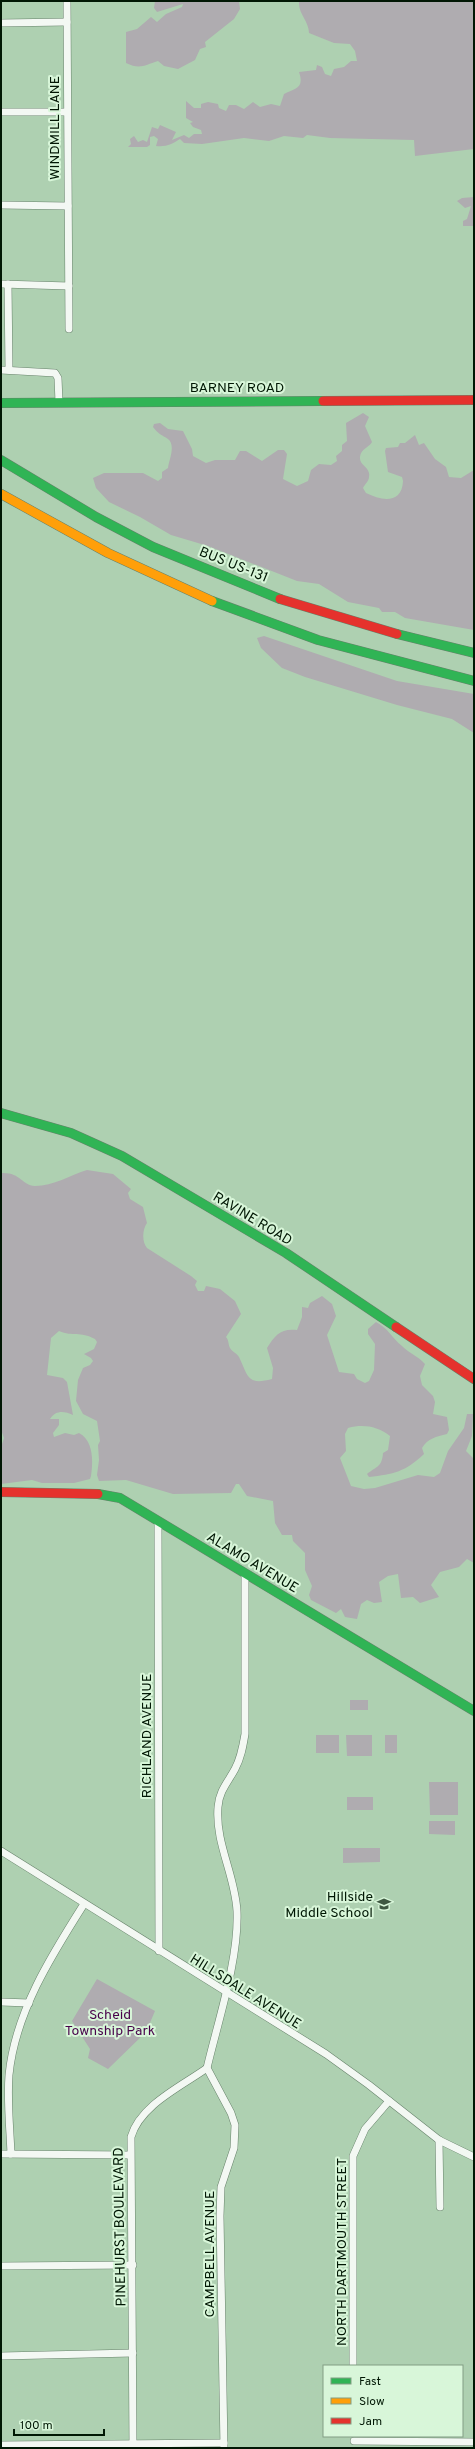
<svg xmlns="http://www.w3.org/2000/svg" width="475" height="2449" viewBox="0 0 475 2449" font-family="Overpass,sans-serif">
<rect width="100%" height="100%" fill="#aed0b1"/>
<g fill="#afacb0">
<path d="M 155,1 L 239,1 L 240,9 L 234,19 L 205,42 L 206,47 L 200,49 L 195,60 L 178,69 L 164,66 L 158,61 C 145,65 140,70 126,63 L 126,32 L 137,29 L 151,17 L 157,22 L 166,14 L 182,7 L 183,4 L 157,12 L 154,8 Z"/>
<path d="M 299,1 L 474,1 L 474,149 L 415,156 L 414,140 L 330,138 L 307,135 L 303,138 L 284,136 L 269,141 L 244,138 L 202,144 L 184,143 L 180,139 C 172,144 167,147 156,146 L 158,139 L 154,136 L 150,137 L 150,145 L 147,147 L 128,147 L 131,144 L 130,139 L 134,136 L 138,142 L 143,140 L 147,142 L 152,127 L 158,129 L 160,125 L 176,132 L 172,140 L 184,135 L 189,138 L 194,134 L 202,134 L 201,130 L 193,127 L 190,123 L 193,122 L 186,118 L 186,101 L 194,108 L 201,108 L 201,104 L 208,102 L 218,104 L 219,108 L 226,111 L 229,105 L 236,105 L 244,109 L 253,102 L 260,107 L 271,104 L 280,106 L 284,94 C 294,88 305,89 299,72 L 316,70 L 317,65 L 322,67 L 325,74 L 331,76 L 334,69 L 344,67 L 351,61 L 357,61 L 355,51 L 350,44 L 334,43 L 309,33 C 309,21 298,14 299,1 Z"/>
<polygon points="474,197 474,226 463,226 463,221 467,219 471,206 465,208 457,201 462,198"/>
<path d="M 363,413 L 369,417 L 365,426 L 372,442 C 369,448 361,448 360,457 C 359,466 371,467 369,477 C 369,481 365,484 363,488 L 366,493 C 382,501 402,504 403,481 L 402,477 L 388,472 L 385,451 L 386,448 L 398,447 L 400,443 L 405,443 L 415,435 L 419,445 L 424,443 L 435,459 L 446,467 L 449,477 L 461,478 L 474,470 L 474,630 L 405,618 L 395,612 L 382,612 L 379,608 L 348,602 L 319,584 L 297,581 L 208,546 L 171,535 L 140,517 L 109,502 L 96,488 L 93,478 L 104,473 L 143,473 L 158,481 L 162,478 L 162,472 L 168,468 C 169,460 176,445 168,439 C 162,435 158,434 153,427 L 154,424 L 160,423 L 168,429 L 183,431 L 192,449 L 193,456 L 206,463 L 215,460 L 235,460 L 240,451 L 246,451 L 262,461 L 278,450 L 284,450 L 287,454 L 283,479 L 297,486 L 308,481 L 311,470 L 319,464 L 331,465 L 337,461 L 336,456 L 342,451 L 342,445 L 347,441 L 346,423 Z"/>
<polygon points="264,636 397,681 474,694 474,733 452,719 397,705 305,677 282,668 261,648 257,638"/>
<path d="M 87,1170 L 113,1174 L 131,1189 L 128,1193 L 130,1199 L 143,1207 L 147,1223 C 142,1230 142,1242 147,1248 L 191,1276 L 197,1281 L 195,1285 L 198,1291 L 204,1291 L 206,1286 L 220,1289 L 235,1301 L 241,1314 L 226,1337 C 229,1340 228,1344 230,1348 C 232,1352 237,1353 239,1357 C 248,1375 246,1386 272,1379 L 273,1368 L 267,1348 C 275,1335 281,1328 297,1330 L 302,1317 L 302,1307 L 308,1308 L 310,1303 L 322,1296 L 332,1304 L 336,1316 L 327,1335 L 339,1372 L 354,1374 L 357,1379 L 365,1383 L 369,1381 L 374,1370 L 375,1344 L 368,1334 L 368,1329 L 376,1322 C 388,1328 392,1338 402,1346 C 409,1353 418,1356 425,1364 L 420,1376 L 422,1385 L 433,1396 L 435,1402 L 433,1414 L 447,1417 L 449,1430 L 447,1434 C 436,1437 428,1438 422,1448 L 424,1454 C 405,1472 394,1474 369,1477 L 367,1474 C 377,1466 382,1467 383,1453 L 388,1450 L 390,1436 C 377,1426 363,1424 348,1428 L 345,1434 L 346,1451 L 340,1458 L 351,1486 L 364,1489 L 375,1488 L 418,1475 L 434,1477 L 440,1473 L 448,1451 L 464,1428 L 467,1414 L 473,1414 L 472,1436 L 466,1451 L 474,1459 L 474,1563 L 467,1559 L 459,1567 L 440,1572 L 431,1585 L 439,1597 L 420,1603 L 413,1597 L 401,1598 L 398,1574 L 388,1576 L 379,1582 L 382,1602 L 374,1603 L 367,1600 L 361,1604 L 357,1619 L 345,1617 L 341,1609 L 336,1613 L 311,1600 L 309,1595 L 312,1586 L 305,1570 L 305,1553 L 293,1541 L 292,1535 L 282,1535 L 275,1523 L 273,1501 L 247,1496 L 239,1484 L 236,1484 L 231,1493 L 173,1494 L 126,1480 L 99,1481 L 97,1475 L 99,1460 L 98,1445 L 100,1441 L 97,1421 L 83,1414 L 76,1401 L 78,1380 L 83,1368 L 90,1365 L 93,1361 L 91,1358 L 84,1354 L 94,1349 L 97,1342 L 95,1339 C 80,1331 73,1337 59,1331 L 51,1338 L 47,1375 L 63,1378 L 67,1382 L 73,1415 C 64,1411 56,1410 50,1419 L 59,1419 L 59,1425 L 53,1433 L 54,1437 L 65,1433 L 74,1435 L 79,1433 C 94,1441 93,1462 91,1476 L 90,1479 L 74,1483 L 42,1483 L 32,1480 L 1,1484 L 1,1447 L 4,1438 L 1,1430 L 1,1173 C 21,1172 21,1185 35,1186 C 53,1186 71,1175 87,1170 Z"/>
<rect x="350" y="1700" width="18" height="10"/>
<rect x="316" y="1735" width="23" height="18"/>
<polygon points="346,1735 372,1735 372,1756 347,1756"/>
<rect x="385" y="1735" width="12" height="18"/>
<polygon points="429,1782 458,1782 458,1815 430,1815"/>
<rect x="347" y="1797" width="26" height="13"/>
<polygon points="429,1821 455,1821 455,1835 429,1834"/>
<polygon points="343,1848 380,1848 380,1862 343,1863"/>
<polygon points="97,1979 155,2011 146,2032 108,2069 88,2058 90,2049 72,2021"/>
</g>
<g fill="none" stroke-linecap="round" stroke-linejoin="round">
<defs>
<g id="street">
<polyline points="67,1 69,329"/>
<polyline points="1,23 67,22"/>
<polyline points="1,112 67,112"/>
<polyline points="1,205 68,206"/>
<polyline points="1,284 69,286"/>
<polyline points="8,284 9,370"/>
<polyline points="1,370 55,373 58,378 59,402"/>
<polyline points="158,1521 159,1951"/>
<polyline points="1,1851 326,2054 369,2085 439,2140 474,2157"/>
<polyline points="1,2002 29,2003"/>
<polyline points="207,2068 231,2113 235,2125 234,2148 221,2187 220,2216 224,2448"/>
<polyline points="439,2140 440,2207"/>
<polyline points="1,2154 130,2155"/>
<path d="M 11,2154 C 10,2128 7,2101 9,2075 C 15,2013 51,1956 84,1904"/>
<polyline points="1,2266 133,2265"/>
<polyline points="1,2356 133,2353"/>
<polyline points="353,2366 353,2156 365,2129 389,2101"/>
<polyline points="354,2441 474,2442"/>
<polyline points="1,2445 224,2443"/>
<path d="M 133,2448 L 131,2137 C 140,2105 182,2086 207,2068 C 218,2021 239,1959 237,1911 C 235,1875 215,1843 218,1807 C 219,1791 228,1782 235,1769 C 241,1758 243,1746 245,1734 L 245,1574"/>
</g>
<g id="fast">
<polyline points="1,403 323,401"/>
<polyline points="1,460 96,517 153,547 280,599"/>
<polyline points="212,601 318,640 474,681"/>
<polyline points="397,634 474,653"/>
<polyline points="1,1113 71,1133 122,1156 286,1253 396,1327"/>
<polyline points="98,1494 120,1498 474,1711"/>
</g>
<polyline id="slow" points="1,494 108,553 212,601"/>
<g id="jam">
<polyline points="323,401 474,400"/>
<polyline points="280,599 397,634"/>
<polyline points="396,1327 474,1379"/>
<polyline points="1,1492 98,1494"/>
</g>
</defs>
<use href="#street" stroke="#67826b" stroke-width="8"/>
<use href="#fast" stroke="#67826b" stroke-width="10"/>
<use href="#slow" stroke="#67826b" stroke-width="10"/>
<use href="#jam" stroke="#67826b" stroke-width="10"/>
<use href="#street" stroke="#f3f8f3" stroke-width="7"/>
<use href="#fast" stroke="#30b455" stroke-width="9"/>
<use href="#slow" stroke="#ff9f0a" stroke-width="9"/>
<use href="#jam" stroke="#e5322d" stroke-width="9"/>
</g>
<defs>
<symbol id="school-bare" viewBox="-9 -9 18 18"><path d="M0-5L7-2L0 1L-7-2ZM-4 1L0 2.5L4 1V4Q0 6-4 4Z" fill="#3e5841" stroke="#d8f6d9" stroke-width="2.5" paint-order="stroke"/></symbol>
</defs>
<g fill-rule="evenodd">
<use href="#school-bare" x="374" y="1894" width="20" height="20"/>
</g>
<g text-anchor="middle" stroke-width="4" stroke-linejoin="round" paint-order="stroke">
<g font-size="14" fill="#011704" stroke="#d8f6d9">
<text transform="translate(54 128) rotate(-90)" y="5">WINDMILL LANE</text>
<text x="237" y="392">BARNEY ROAD</text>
<text transform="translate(234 564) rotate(22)" y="5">BUS US-131</text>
<text transform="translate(253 1218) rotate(31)" y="5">RAVINE ROAD</text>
<text transform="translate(253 1562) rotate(31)" y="5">ALAMO AVENUE</text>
<text transform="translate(146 1736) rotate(-90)" y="5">RICHLAND AVENUE</text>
<text transform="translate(246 1991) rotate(32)" y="5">HILLSDALE AVENUE</text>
<text transform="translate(119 2227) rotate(-91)" y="5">PINEHURST BOULEVARD</text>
<text transform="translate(341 2252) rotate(-90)" y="5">NORTH DARTMOUTH STREET</text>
<text transform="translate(209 2254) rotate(-90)" y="5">CAMPBELL AVENUE</text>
</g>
<g font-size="14" fill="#011704" stroke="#d8f6d9" text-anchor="end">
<text x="373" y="1901">Hillside<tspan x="373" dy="16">Middle School</tspan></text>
</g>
<g font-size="14" fill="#48024b" stroke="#d8f6d9">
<text x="110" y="2019">Scheid<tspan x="110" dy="16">Township Park</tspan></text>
</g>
</g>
<rect width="475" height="2449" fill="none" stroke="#011704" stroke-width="4"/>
<rect x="323" y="2365" width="140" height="72" fill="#d8f6d9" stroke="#829d84"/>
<rect x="331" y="2378" width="20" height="6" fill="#30b455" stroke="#829d84"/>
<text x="359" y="2385" font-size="12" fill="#011704">Fast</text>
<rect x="331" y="2398" width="20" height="6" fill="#ff9f0a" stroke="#829d84"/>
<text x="359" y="2405" font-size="12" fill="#011704">Slow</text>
<rect x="331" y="2418" width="20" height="6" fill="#e5322d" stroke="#829d84"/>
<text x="359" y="2425" font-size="12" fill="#011704">Jam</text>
<path d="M14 2429v6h90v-6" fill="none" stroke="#011704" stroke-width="2"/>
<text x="20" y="2429" font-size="12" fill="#011704" stroke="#d8f6d9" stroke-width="3" paint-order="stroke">100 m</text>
</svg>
